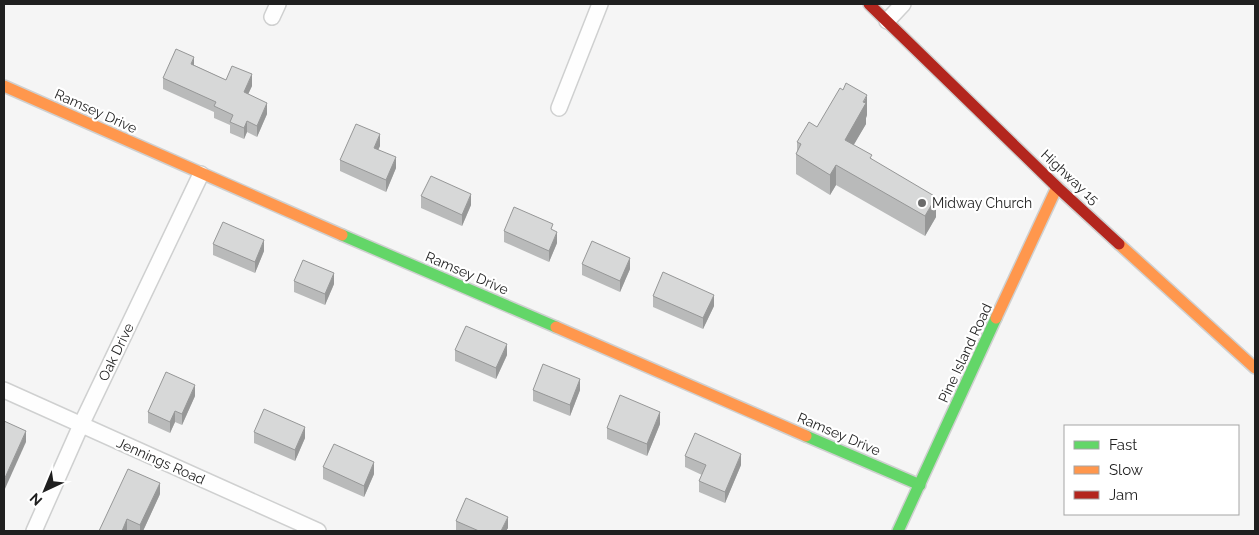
<svg xmlns="http://www.w3.org/2000/svg" width="1259" height="535" viewBox="0 0 1259 535" font-family="Raleway,sans-serif">
<rect width="100%" height="100%" fill="#f5f5f5"/>
<g fill="none" stroke-linecap="round" stroke-linejoin="round">
<defs>
<g id="street">
<polyline points="272,17 278,4"/>
<polyline points="887,21 903,4"/>
<polyline points="559,108 600,4"/>
<polyline points="4,390 318,531"/>
<polyline points="34,531 81,425 201,174"/>
</g>
<g id="fast">
<polyline points="342,235 556,327"/>
<polyline points="806,436 920,485"/>
<polyline points="898,531 996,318"/>
</g>
<g id="slow">
<polyline points="4,86 342,235"/>
<polyline points="1119,244 1255,368"/>
<polyline points="996,318 1057,187"/>
<polyline points="556,327 806,436"/>
</g>
<polyline id="jam" points="869,4 1057,187 1119,244"/>
</defs>
<use href="#street" stroke="#cfd0d0" stroke-width="18"/>
<use href="#fast" stroke="#cfd0d0" stroke-width="14"/>
<use href="#slow" stroke="#cfd0d0" stroke-width="14"/>
<use href="#jam" stroke="#cfd0d0" stroke-width="14"/>
<use href="#street" stroke="#fefefe" stroke-width="15"/>
<use href="#fast" stroke="#63d668" stroke-width="11"/>
<use href="#slow" stroke="#ff974d" stroke-width="11"/>
<use href="#jam" stroke="#b3261e" stroke-width="11"/>
</g>
<g fill="#b9baba">
<polygon points="194,65 226,80 252,86 248,94 267,114 257,137 247,132 244,139 230,133 230,125 214,118 214,112 163,89 163,78"/>
<polygon points="867,115 866,118 866,124 853,145 872,159 936,217 925,236 836,185 830,195 796,174 796,154 797,152 797,142 817,127"/>
<polygon points="380,146 378,149 396,168 386,192 340,171 340,160"/>
<polygon points="421,196 471,205 462,226 421,208"/>
<polygon points="504,231 557,243 549,262 504,242"/>
<polygon points="213,244 264,251 255,273 213,255"/>
<polygon points="582,264 630,269 620,292 582,275"/>
<polygon points="294,281 334,284 325,305 294,292"/>
<polygon points="653,296 714,306 703,329 653,307"/>
<polygon points="455,350 507,355 496,379 455,361"/>
<polygon points="533,390 580,390 570,416 533,401"/>
<polygon points="195,396 182,425 175,422 170,433 148,423 148,412"/>
<polygon points="660,424 647,456 607,439 607,428"/>
<polygon points="254,432 305,438 295,461 254,443"/>
<polygon points="685,456 741,465 725,503 699,492 699,481 702,475 685,467"/>
<polygon points="323,467 374,474 364,497 323,479"/>
<polygon points="160,494 143,531 130,531 127,530 99,531"/>
<polygon points="456,521 508,528 506,531 456,531"/>
</g>
<g fill="#969797">
<polygon points="194,57 194,68 191,64"/>
<polygon points="252,74 252,86 244,103 244,92"/>
<polygon points="867,95 867,115 866,118 866,124 845,160 845,140"/>
<polygon points="267,103 267,114 257,137 257,126"/>
<polygon points="247,121 247,132 244,139 244,128"/>
<polygon points="380,134 380,146 374,159 374,148"/>
<polygon points="396,157 396,168 386,192 386,180"/>
<polygon points="836,165 836,185 830,195 830,175"/>
<polygon points="471,194 471,205 462,226 462,215"/>
<polygon points="936,197 936,217 925,236 925,216"/>
<polygon points="557,232 557,243 549,262 549,251"/>
<polygon points="264,240 264,251 255,273 255,262"/>
<polygon points="630,258 630,269 620,292 620,281"/>
<polygon points="334,273 334,284 325,305 325,294"/>
<polygon points="714,295 714,306 703,329 703,318"/>
<polygon points="507,344 507,355 496,379 496,368"/>
<polygon points="580,379 580,390 570,416 570,405"/>
<polygon points="195,385 195,396 182,425 182,414"/>
<polygon points="175,411 175,422 170,433 170,422"/>
<polygon points="660,412 660,424 647,456 647,444"/>
<polygon points="305,427 305,438 295,461 295,450"/>
<polygon points="26,431 26,442 4,491 4,480"/>
<polygon points="741,454 741,465 725,503 725,492"/>
<polygon points="374,462 374,474 364,497 364,486"/>
<polygon points="160,483 160,494 143,531 140,531 140,525"/>
<polygon points="508,517 508,528 506,531 501,531"/>
<polygon points="127,519 127,531 122,531"/>
</g>
<g fill="#d7d8d8" stroke="#969797">
<polygon points="176,49 194,57 191,64 226,80 232,66 252,74 244,92 267,103 257,126 247,121 244,128 230,122 233,115 214,106 216,102 163,78"/>
<polygon points="846,83 867,95 863,102 866,103 845,140 872,155 870,158 936,197 925,216 836,165 830,175 796,154 801,144 797,142 809,122 817,127 840,88 843,90"/>
<polygon points="356,124 380,134 374,148 396,157 386,180 340,160"/>
<polygon points="431,176 471,194 462,215 421,196"/>
<polygon points="514,207 553,224 551,229 557,232 549,251 504,231"/>
<polygon points="223,222 264,240 255,262 213,244"/>
<polygon points="592,241 630,258 620,281 582,264"/>
<polygon points="303,260 334,273 325,294 294,281"/>
<polygon points="663,272 714,295 703,318 653,296"/>
<polygon points="466,326 507,344 496,368 455,350"/>
<polygon points="543,364 580,379 570,405 533,390"/>
<polygon points="166,372 195,385 182,414 175,411 170,422 148,412"/>
<polygon points="620,395 660,412 647,444 607,428"/>
<polygon points="264,409 305,427 295,450 254,432"/>
<polygon points="4,421 26,431 4,480"/>
<polygon points="695,433 741,454 725,492 699,481 706,465 685,456"/>
<polygon points="334,444 374,462 364,486 323,467"/>
<polygon points="128,469 160,483 140,525 127,519 122,531 99,531"/>
<polygon points="466,498 508,517 501,531 479,531 456,521"/>
</g>
<circle fill="#6a6a6a" stroke="#fff" stroke-width="2" cx="922" cy="203" r="5"/>
<g text-anchor="middle" stroke-width="4.5" stroke-linejoin="round" paint-order="stroke">
<g font-size="14" fill="#1f1f1f" stroke="#fff">
<text transform="translate(96 111) rotate(24)" y="5">Ramsey Drive</text>
<text transform="translate(1070 177) rotate(43)" y="5">Highway 15</text>
<text transform="translate(467 273) rotate(23)" y="5">Ramsey Drive</text>
<text transform="translate(116 352) rotate(-64)" y="5">Oak Drive</text>
<text transform="translate(965 353) rotate(-65)" y="5">Pine Island Road</text>
<text transform="translate(839 434) rotate(23)" y="5">Ramsey Drive</text>
<text transform="translate(161 461) rotate(24)" y="5">Jennings Road</text>
</g>
<g font-size="14" fill="#1f1f1f" stroke="#fff" text-anchor="start">
<text x="932" y="208">Midway Church</text>
</g>
</g>
<rect width="1259" height="535" fill="none" stroke="#1f1f1f" stroke-width="10"/>
<rect x="1064" y="425" width="175" height="90" fill="#ffffff" stroke="#a5a5a5"/>
<rect x="1074" y="441" width="25" height="8" fill="#63d668" stroke="#a5a5a5"/>
<text x="1109" y="450" font-size="15" fill="#1f1f1f">Fast</text>
<rect x="1074" y="466" width="25" height="8" fill="#ff974d" stroke="#a5a5a5"/>
<text x="1109" y="475" font-size="15" fill="#1f1f1f">Slow</text>
<rect x="1074" y="491" width="25" height="8" fill="#b3261e" stroke="#a5a5a5"/>
<text x="1109" y="500" font-size="15" fill="#1f1f1f">Jam</text>
<g transform="translate(45 490) rotate(224)" stroke="#ffffff" stroke-width="4" paint-order="stroke">
<path d="M0-4L9 19L0 12L-9 19Z" fill="#1f1f1f"/>
<text y="-8" font-size="14" font-weight="bold" text-anchor="middle" fill="#1f1f1f">N</text>
</g>
</svg>
